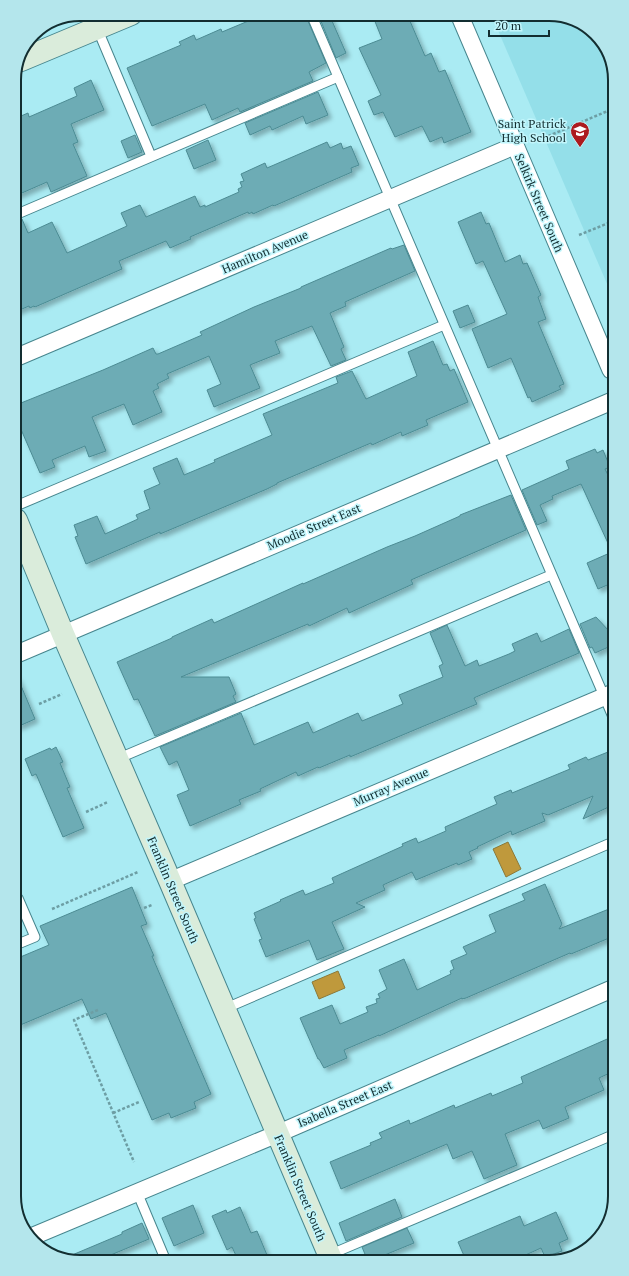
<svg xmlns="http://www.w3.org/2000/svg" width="629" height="1276" viewBox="0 0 629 1276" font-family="'PT Serif',serif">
<defs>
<filter id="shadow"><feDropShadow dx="3.5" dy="3.5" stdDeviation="2" flood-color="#0004"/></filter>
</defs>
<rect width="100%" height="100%" fill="#aaebf3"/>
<polygon fill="#94dfe9" points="491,14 554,14 589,27 610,55 611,293"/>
<g fill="#bf993c" stroke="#8b7939">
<polygon points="508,842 521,869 506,877 493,849"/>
<polygon points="338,971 345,988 319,999 312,982"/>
</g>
<g fill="#6dacb5" stroke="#4c8b93" filter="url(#shadow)">
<polygon points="265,14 305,14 326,63 309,72 313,81 240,112 238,108 212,120 205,104 152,126 127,68 181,45 179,42 194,35 196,40 221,29 222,32"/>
<polygon points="318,14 329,14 346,53 336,58"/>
<polygon points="372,14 407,14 425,56 431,53 439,72 445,70 471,132 444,143 442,137 430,142 422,126 395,137 383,112 374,115 368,101 381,95 359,48 382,39"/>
<polygon points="91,80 104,110 71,124 78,142 73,144 87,176 51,192 47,182 15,196 14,119 28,113 29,117 77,96 74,88"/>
<polygon points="318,92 328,115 306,124 303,116 272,130 270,126 250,135 245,123"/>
<polygon points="135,135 142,152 128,158 121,141"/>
<polygon points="208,140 216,160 194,169 186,150"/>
<polygon points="327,142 330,148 341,143 343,149 351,146 359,165 351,168 352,172 274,206 273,205 253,214 252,212 249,214 248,212 190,237 191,239 170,248 166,241 119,261 122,269 35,307 34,306 30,308 29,306 15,312 15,221 22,219 28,233 52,222 67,253 127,226 121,213 140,205 146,217 195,196 200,207 205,205 205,207 239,192 238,189 242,187 240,182 244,181 241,174 265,163 267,168"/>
<polygon points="481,212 486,224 489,223 505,262 520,255 523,264 527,263 541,295 538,297 546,319 538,322 564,384 559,386 561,389 532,402 530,397 528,398 511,358 488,368 472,329 507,314 483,261 476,264 458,222"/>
<polygon points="404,245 415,271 345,302 346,306 330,313 344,347 341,349 346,360 331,366 312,326 275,341 280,353 250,365 260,388 214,407 207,390 221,384 209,356 167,374 169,378 157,384 159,388 153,391 162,412 133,425 124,404 92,417 106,451 89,457 85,446 52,460 55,467 40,473 16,418 16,405 103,370 153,348 156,354 158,354 202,335 200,332 254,307 301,288 301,287 391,248 392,249"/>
<polygon points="468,305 475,322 460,328 453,311"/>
<polygon points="433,341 443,365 447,364 450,371 454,369 468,402 426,420 428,425 402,436 401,432 372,445 371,443 277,483 277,484 267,489 160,534 160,532 86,564 75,537 78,536 74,525 97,516 105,534 138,519 136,515 150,509 144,491 160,484 153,468 177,458 184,475 215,462 214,460 272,435 263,414 338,383 336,377 352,371 366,399 417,376 408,352"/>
<polygon points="595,449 597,453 603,450 610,467 605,469 612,483 612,583 598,589 587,563 612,552 581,484 552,496 553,499 540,505 547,521 537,525 522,490 569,469 566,461"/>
<polygon points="511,495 526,530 411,580 413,584 349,613 347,608 309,626 308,624 181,677 229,677 236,694 233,696 236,702 155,736 138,699 134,700 117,662 172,638 172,637 212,619 214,623 303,583 303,584 387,547 415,536 460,516 460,515"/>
<polygon points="596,617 610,632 613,638 613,645 595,653 592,647 590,648 580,624"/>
<polygon points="447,625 465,666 477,660 479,666 509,654 515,651 512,644 537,633 541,642 569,629 579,653 476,697 474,698 477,704 424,726 350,757 350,755 319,768 318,767 298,776 296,772 260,789 261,791 239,800 241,804 190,826 177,795 189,790 177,761 169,765 160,747 241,713 254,745 308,722 313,733 358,713 362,721 403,704 399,695 443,677 439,666 443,664 430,633"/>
<polygon points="17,676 35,719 17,727"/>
<polygon points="56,747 63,762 60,763 70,787 67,788 84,828 63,837 36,774 32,776 25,759 50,748 51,750"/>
<polygon points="613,750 613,805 583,819 593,796 548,815 542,813 545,821 512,835 511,831 477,847 478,848 469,852 472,859 458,865 457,863 416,880 412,872 383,885 385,890 356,903 365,907 332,922 344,949 317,960 309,940 266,957 259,940 262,939 254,919 256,918 254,913 281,901 280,900 303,890 305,895 334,883 332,878 403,846 402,844 416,838 418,843 446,831 445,827 497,804 494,797 511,790 512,793 570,769 568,765 586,757 588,760"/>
<polygon points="545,884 562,924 559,929 614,907 614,936 571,954 570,953 466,998 462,999 462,998 379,1036 379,1035 344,1050 347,1058 324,1068 319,1059 318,1059 300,1018 332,1005 340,1024 368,1012 366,1007 377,1003 376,999 380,998 378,994 387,989 379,970 404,959 417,990 451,974 450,971 454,969 451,961 467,954 463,947 496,932 489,915 525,900 522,894"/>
<polygon points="132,887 147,924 141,926 154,956 152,956 211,1094 194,1102 196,1108 171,1118 169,1113 152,1120 106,1013 91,1019 82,999 18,1026 18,958 49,945 40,926"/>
<polygon points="614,1036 614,1071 599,1078 604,1090 565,1107 569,1118 543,1129 539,1120 505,1134 517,1165 484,1179 472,1151 453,1159 447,1144 341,1189 330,1162 371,1145 370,1143 382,1138 379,1133 409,1120 410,1124 454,1105 455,1108 491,1093 492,1096 523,1083 521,1077"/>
<polygon points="395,1199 402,1217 346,1241 339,1223"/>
<polygon points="193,1205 204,1233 174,1246 162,1218"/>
<polygon points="240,1207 251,1233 257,1231 267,1255 256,1260 238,1260 232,1247 227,1250 212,1216 226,1210 227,1213"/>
<polygon points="556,1212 568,1239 559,1243 562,1251 546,1257 545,1257 541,1248 519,1258 465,1258 458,1242 520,1216 524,1226"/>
<polygon points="142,1223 149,1239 94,1262 76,1262 65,1258 122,1234 122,1232"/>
<polygon points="407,1228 414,1243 375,1259 367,1259 362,1247"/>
</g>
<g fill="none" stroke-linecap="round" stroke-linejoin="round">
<defs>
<g id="lane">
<polyline points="311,14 613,717"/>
<polyline points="97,28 151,156"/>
<polyline points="15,215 338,77"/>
<polyline points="16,506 444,325"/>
<polyline points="117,759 551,575"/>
<polyline points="18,898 35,937 18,944"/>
<polyline points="224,1009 613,842"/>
<polyline points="137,1192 166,1261"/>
<polyline points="329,1255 615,1134"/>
</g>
<g id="street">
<polyline points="459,14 611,370"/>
<polyline points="15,358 514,146"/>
<polyline points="17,654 612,401"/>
<polyline points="170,881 613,693"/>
<polyline points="31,1237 277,1134 614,988"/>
</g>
<g id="secondary">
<polyline points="21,60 131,14"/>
<polyline points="16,520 63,634 170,881 331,1259"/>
</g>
</defs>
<use href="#lane" stroke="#47868e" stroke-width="11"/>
<use href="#street" stroke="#47868e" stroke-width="19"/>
<use href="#secondary" stroke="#47868e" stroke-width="24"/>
<g stroke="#6d9ea4" stroke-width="2.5" stroke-dasharray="3 2" stroke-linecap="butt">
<polyline points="539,140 610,110"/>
<polyline points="579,235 611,222"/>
<polyline points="16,600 21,600"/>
<polyline points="39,704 62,694"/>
<polyline points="86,812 108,802"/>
<polyline points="144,908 152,905"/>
<polyline points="52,909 138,872"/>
<polyline points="98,1010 74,1020 134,1162"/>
<polyline points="113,1113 139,1102"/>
</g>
<use href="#lane" stroke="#fff" stroke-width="9"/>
<use href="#street" stroke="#fff" stroke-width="17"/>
<use href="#secondary" stroke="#daecdb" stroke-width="22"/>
</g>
<defs>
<symbol id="school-pin" viewBox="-11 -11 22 30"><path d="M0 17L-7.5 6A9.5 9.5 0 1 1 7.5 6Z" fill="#ad1b1f" stroke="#c2f6fc"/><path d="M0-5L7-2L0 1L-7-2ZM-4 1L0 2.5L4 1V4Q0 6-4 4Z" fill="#fff"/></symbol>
</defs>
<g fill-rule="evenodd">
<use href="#school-pin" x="569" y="120" width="22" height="30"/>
</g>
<g text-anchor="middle" stroke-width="3" stroke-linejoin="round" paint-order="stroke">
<g font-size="12" fill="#132e31" stroke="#c2f6fc" text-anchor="end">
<text x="566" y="128">Saint Patrick<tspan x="566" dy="14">High School</tspan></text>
</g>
<g font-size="12" fill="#132e31" stroke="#c2f6fc">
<text transform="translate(539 203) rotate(67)" y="4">Selkirk Street South</text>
<text transform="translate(265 252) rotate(-23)" y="4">Hamilton Avenue</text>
<text transform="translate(314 527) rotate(-23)" y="4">Moodie Street East</text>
<text transform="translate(391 787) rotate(-23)" y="4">Murray Avenue</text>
<text transform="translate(173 890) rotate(67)" y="4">Franklin Street South</text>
<text transform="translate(345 1104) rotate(-23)" y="4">Isabella Street East</text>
<text transform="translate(300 1188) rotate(67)" y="4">Franklin Street South</text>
</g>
</g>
<path d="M0 0H629V1276H0ZM80 21H549A59 59 0 0 1 608 80V1196A59 59 0 0 1 549 1255H80A59 59 0 0 1 21 1196V80A59 59 0 0 1 80 21Z" fill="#b4e6ec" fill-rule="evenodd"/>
<path fill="none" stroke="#132e31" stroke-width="2" d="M80 21H549A59 59 0 0 1 608 80V1196A59 59 0 0 1 549 1255H80A59 59 0 0 1 21 1196V80A59 59 0 0 1 80 21Z"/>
<path d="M489 30v6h60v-6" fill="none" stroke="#132e31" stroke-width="2"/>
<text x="495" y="30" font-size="12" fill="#132e31" stroke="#c2f6fc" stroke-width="3" paint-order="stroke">20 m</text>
</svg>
